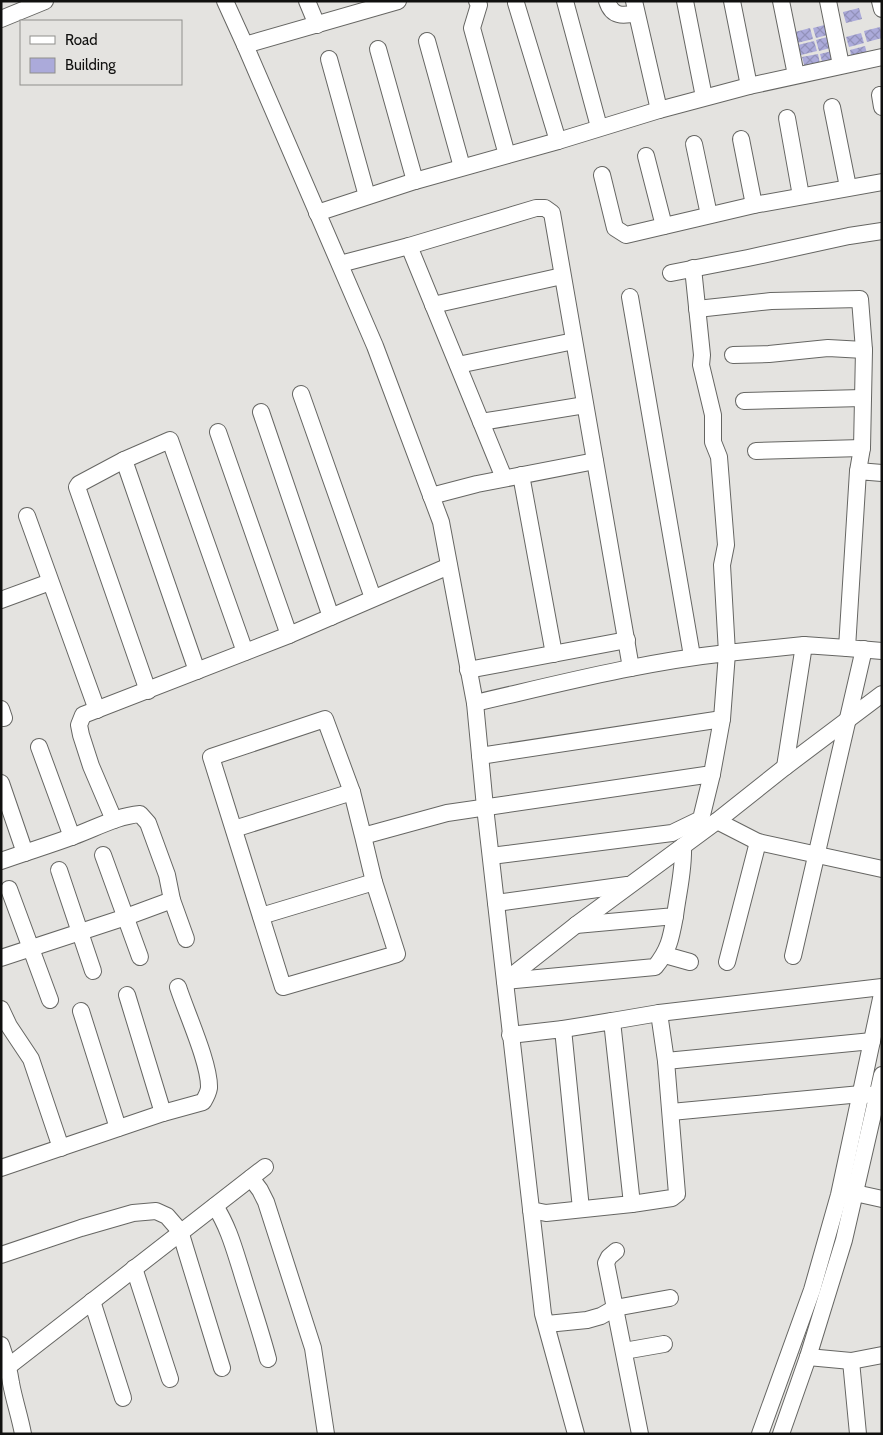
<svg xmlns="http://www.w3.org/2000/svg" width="883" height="1435" viewBox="0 0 883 1435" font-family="Cabin,sans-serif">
<defs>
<pattern id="building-cross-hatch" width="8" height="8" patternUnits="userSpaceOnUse" patternTransform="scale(1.25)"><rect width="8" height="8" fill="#abaada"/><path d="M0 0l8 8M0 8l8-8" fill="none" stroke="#9291ba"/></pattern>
</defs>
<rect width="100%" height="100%" fill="#e4e3e0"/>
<g fill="url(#building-cross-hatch)">
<polygon points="859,8 862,19 846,23 843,12"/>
<polygon points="828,24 831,34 816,38 813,28"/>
<polygon points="880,27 882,38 867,42 864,31"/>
<polygon points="810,28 813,39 797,43 795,32"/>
<polygon points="861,33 864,43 849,47 846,37"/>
<polygon points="831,36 834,47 819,51 816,40"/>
<polygon points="814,41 817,51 801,55 798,45"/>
<polygon points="865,46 868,57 852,61 850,50"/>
<polygon points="836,50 838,60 823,65 820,54"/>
<polygon points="818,54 820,64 805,68 802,57"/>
</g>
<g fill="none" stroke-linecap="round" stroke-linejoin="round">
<defs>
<g id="minor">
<polyline points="225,1 245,45 375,346 441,522 475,703 485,807 543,1314 576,1434"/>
<polyline points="307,1 317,25"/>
<polyline points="477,1 479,5 472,28 507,155"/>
<polyline points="565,1 599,127"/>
<path d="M 607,1 C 612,17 623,16 636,13"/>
<polyline points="634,1 659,110"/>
<polyline points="685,1 704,97"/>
<polyline points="732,1 749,86"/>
<polyline points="781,1 796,75"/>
<polyline points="828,1 841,65"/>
<polyline points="880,1 882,9"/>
<polyline points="516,3 558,141"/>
<polyline points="1,19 45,1"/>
<polyline points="427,41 462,167"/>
<polyline points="245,45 398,1"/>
<polyline points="378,49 415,181"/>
<polyline points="329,59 367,196"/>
<polyline points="880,95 882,107"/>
<polyline points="832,107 848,187"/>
<polyline points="787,118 801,196"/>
<polyline points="741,139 754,205"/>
<polyline points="694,144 709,215"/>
<polyline points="646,156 664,226"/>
<polyline points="602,175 615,228 626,235 754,205 882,182"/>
<polyline points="317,213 415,181 558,141 659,110 749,86 882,57"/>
<polyline points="409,246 504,478"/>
<polyline points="340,264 409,246 536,208 545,208 552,213 631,668"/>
<polyline points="693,268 702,355 701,365 713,415 713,442 719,457 726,545 722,565 727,653 804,645"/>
<polyline points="671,273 748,258 849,236 882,231"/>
<polyline points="630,297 692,656"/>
<polyline points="433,305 562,276"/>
<polyline points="697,309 771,301 860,299 864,350 862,448 858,471"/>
<polyline points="733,355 769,354 828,348 864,350"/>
<polyline points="458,365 574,341"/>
<polyline points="301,394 373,598"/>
<polyline points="744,401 863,398"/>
<polyline points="261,412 331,617"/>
<polyline points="481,422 585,405"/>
<polyline points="218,432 289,635 449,566"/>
<polyline points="756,451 862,448"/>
<polyline points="124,460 197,671"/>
<polyline points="882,473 858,471 847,648 882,651"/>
<polyline points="521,475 554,654"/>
<polyline points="431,496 477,484 595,461"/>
<polyline points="27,516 97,710"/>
<polyline points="1,600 50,582"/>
<polyline points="468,670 627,640"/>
<polyline points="148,691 77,487 79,484 124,460 170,440 245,652"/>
<polyline points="1,709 4,718"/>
<polyline points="39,747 72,837"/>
<polyline points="480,756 722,719"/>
<polyline points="785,767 804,645 847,648"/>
<polyline points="1,783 25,853"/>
<polyline points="114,820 91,766 81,735 79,725 83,715 289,635"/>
<polyline points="717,821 758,842 882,869"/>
<polyline points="234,829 352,792"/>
<path d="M 363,836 L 374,882 L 397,954 L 283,987 L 211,757 L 325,719 L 352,792 L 363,836 L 447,813 L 712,774 L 722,719 L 727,653 C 642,662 558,684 475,703"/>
<polyline points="103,855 140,957"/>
<polyline points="491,856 672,833 701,819 712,774"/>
<path d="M 1,861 C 26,852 50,845 74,836 C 96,828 117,816 140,814 L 148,823 L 167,875 L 172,900 L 126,917 L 1,958"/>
<polyline points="59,870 93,971"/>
<polyline points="9,889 50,1000"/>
<polyline points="172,900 186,939"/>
<polyline points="496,903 627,885"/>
<polyline points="261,916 374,882"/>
<path d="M 576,925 L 675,916 C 678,892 684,870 683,846"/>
<polyline points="665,955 690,962"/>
<polyline points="793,956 864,649"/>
<polyline points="727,962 758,842"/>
<polyline points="505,981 576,925 717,821 785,767 882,694"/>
<path d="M 505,981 L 655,967 C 669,950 671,938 675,916"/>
<polyline points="127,995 163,1113"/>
<polyline points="1,1009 9,1026 31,1059 61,1148"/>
<polyline points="81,1011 118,1128"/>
<polyline points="612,1021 659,1013 882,987"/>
<polyline points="510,1035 563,1029 581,1209"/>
<polyline points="666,1061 872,1041"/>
<polyline points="671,1112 861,1094 871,1095"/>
<path d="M 1,1168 L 163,1113 L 203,1102 C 206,1097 208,1094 209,1088 C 210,1064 186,1012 178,987"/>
<polyline points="251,1178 260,1190 266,1202 313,1348 326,1434"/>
<polyline points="855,1193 882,1199"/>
<polyline points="632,1204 672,1198 677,1194 666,1061 659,1013"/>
<path d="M 215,1206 C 228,1226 234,1248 241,1270 C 250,1300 260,1329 268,1359"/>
<polyline points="531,1210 546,1213 632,1204 612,1021 563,1029"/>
<polyline points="616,1251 609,1257 606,1263 640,1434"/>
<polyline points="1,1255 81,1228 133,1213 156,1211 167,1216 180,1231 222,1368"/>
<polyline points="134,1268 170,1379"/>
<polyline points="92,1301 123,1398"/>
<polyline points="547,1324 587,1320 601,1316 615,1308 670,1298"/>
<path d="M 1,1345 C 6,1359 9,1369 11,1383 C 14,1400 20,1417 23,1434"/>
<polyline points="624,1351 664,1344"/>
<polyline points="808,1357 851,1361 882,1355"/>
<polyline points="851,1361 858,1434"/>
<polyline points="9,1366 265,1167"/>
<polyline points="760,1434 812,1290 839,1195 882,994"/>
<polyline points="781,1434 808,1357 844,1240 882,1075"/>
</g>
</defs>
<use href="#minor" stroke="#666663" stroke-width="18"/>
<use href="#minor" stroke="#fff" stroke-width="16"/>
</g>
<rect width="883" height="1435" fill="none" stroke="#10100f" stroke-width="5"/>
<rect x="20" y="20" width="162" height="65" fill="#e4e3e0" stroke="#8f8f8c"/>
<rect x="30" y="36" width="25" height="8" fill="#ffffff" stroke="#8f8f8c"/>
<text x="65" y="45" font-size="15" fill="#10100f">Road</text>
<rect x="30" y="58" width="25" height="15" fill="#abaada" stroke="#8f8f8c"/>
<text x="65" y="70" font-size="15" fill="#10100f">Building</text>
</svg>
